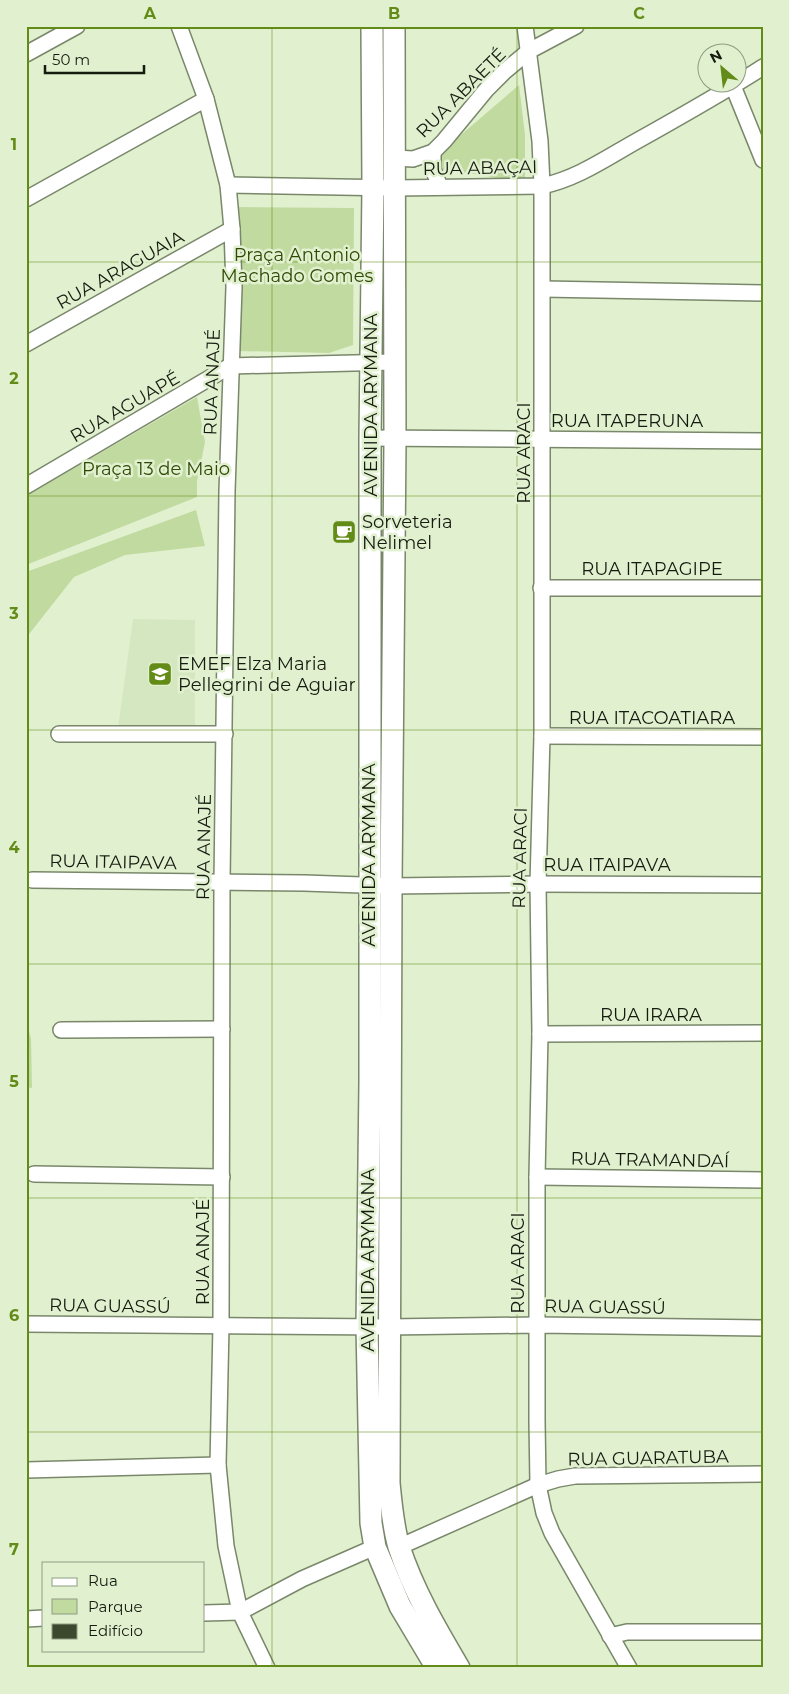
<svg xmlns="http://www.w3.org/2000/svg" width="789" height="1694" viewBox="0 0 789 1694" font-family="Montserrat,sans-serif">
<rect width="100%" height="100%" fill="#e1f1d0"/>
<polygon fill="#d5e7c0" points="133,619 195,620 195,732 118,728"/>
<g fill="#c0daa0">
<polygon points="519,85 525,135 525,185 487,176 440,169 441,152"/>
<path d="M 237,207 L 354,208 L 353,345 L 329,353 L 237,351 C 241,303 245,255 237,207 Z"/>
<polygon points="197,397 205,442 197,481 197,497 26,565 26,496"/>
<polygon points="196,510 205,546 125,555 74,577 26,638 26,572"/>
<polygon points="26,1019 31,1039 32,1088 26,1087"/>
</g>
<polygon fill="#3d492e" points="340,522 349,523 350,541 337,540"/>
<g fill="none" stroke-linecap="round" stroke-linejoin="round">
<defs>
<g id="street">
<polyline points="179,26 206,99 228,185 232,229 234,287 227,491 222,882 221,1325 218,1465 226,1546 240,1612 267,1668"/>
<polyline points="525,26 540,141 542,186 542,736 538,884 540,1034 537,1177 537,1421 538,1485 544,1513 552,1533 629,1668"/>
<polyline points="26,54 77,26"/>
<polyline points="733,86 763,160"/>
<polyline points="433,152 433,169 440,187"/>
<polyline points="395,158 413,159 433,152 444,141 486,90 505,71 529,51 576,26"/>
<path d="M 228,185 L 395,188 L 542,186 C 576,179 605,159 635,142 C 678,118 721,94 763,67"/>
<polyline points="26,199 206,99"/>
<polyline points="543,289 763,293"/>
<polyline points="26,344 232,229"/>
<polyline points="370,438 763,441"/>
<polyline points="26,486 230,366 394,362"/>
<polyline points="541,588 763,588"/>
<polyline points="59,734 225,734"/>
<polyline points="542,736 763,737"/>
<polyline points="32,880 304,883 391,886 538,884 763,885"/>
<polyline points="61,1030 222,1029"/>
<polyline points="540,1034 763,1033"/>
<polyline points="34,1174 222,1177"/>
<polyline points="537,1177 763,1180"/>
<polyline points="26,1324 388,1327 537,1325 763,1328"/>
<polyline points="26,1470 218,1465"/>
<polyline points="399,1547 538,1485 558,1479 575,1476 763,1474"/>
<polyline points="204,1613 240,1612 302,1579 375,1547"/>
<polyline points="26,1619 44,1618"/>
<polyline points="610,1636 627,1632 763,1632"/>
</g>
<g id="secondary">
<polyline points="372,26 373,187 370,438 370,1082 367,1326 371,1523 375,1547 400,1606 437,1668"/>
<path d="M 394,26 L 395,440 L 391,886 L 389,1483 C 391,1504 393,1527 399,1547 C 413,1590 436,1629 459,1668"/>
</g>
</defs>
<use href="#street" stroke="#79876a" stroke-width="18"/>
<use href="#secondary" stroke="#79876a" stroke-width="24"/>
<use href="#street" stroke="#fff" stroke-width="15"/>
<use href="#secondary" stroke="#fff" stroke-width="21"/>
</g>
<path fill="none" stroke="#638b18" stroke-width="1" stroke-opacity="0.55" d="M 272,26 L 272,1668M 517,26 L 517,1668M 26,262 L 763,262M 26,496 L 763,496M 26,730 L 763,730M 26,964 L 763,964M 26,1198 L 763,1198M 26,1432 L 763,1432"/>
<defs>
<symbol id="cafe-square" viewBox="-11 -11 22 22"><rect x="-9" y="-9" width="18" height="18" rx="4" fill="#638b18" stroke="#e1f1d0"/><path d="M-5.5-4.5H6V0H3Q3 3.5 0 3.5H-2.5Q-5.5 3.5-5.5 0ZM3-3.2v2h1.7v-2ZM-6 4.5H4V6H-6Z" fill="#fff"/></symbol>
<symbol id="school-square" viewBox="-11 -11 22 22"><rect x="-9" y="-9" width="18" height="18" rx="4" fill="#638b18" stroke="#e1f1d0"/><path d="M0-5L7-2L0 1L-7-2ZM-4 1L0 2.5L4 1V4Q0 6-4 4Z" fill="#fff"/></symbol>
</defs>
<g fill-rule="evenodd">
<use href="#cafe-square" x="330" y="518" width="28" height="28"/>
<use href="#school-square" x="146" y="660" width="28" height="28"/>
</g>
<g text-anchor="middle" stroke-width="5" stroke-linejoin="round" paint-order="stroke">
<g font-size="18" fill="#161b10" stroke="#e1f1d0">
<text transform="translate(461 93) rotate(-45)" y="6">RUA ABAETÉ</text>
<text transform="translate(480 168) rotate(-1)" y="6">RUA ABAÇAI</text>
<text transform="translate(120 270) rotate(-29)" y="6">RUA ARAGUAIA</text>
<text transform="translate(212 382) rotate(-88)" y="6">RUA ANAJÉ</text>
<text transform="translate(371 405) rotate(-90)" y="6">AVENIDA ARYMANA</text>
<text transform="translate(125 407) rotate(-30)" y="6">RUA AGUAPÉ</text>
<text x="627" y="427">RUA ITAPERUNA</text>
<text transform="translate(524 453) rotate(-90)" y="6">RUA ARACI</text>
<text x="652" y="575">RUA ITAPAGIPE</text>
<text x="652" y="724">RUA ITACOATIARA</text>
<text transform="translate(204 847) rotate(-89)" y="6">RUA ANAJÉ</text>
<text transform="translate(369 855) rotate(-90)" y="6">AVENIDA ARYMANA</text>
<text transform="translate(520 858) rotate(-89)" y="6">RUA ARACI</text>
<text transform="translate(113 862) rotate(1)" y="6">RUA ITAIPAVA</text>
<text x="607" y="871">RUA ITAIPAVA</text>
<text x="651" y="1021">RUA IRARA</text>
<text transform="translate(650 1160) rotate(1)" y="6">RUA TRAMANDAÍ</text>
<text transform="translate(203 1252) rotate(-90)" y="6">RUA ANAJÉ</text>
<text transform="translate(368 1260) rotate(-90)" y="6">AVENIDA ARYMANA</text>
<text transform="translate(518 1263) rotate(-90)" y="6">RUA ARACI</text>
<text transform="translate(110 1306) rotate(1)" y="6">RUA GUASSÚ</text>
<text transform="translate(605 1307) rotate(1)" y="6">RUA GUASSÚ</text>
<text transform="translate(648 1458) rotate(-1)" y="6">RUA GUARATUBA</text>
</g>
<g font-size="18" fill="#314805" stroke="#e1f1d0">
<text x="297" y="261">Praça Antonio<tspan x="297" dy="21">Machado Gomes</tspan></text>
<text x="156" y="475">Praça 13 de Maio</text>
</g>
<g font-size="18" fill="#161b10" stroke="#e1f1d0" text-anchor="start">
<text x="362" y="528">Sorveteria<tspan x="362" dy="21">Nelimel</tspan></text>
<text x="178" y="670">EMEF Elza Maria<tspan x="178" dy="21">Pellegrini de Aguiar</tspan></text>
</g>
</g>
<rect width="789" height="1694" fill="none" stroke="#e1f1d0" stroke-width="55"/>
<rect x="42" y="1562" width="162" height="90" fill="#e1f1d0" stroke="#909b83"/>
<rect x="52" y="1578" width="25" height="8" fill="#ffffff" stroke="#909b83"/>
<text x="88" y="1586" font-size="15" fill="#161b10">Rua</text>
<rect x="52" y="1599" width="25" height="15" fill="#c0daa0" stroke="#909b83"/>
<text x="88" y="1612" font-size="15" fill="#161b10">Parque</text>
<rect x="52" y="1624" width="25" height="15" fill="#3d492e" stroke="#909b83"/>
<text x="88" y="1636" font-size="15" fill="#161b10">Edifício</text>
<g transform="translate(722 68) rotate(332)"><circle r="24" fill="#e1f1d0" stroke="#909b83"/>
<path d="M0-4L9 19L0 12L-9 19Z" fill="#638b18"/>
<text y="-8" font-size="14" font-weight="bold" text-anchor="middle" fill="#161b10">N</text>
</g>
<path d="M45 65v8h99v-8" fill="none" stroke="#161b10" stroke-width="2.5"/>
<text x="52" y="65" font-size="15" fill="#161b10" stroke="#e1f1d0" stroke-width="4" paint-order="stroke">50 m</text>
<rect x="28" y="28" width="734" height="1638" fill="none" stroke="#638b18" stroke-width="2"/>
<g font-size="16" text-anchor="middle" font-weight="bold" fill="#638b18">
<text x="150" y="19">A</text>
<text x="394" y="19">B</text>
<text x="639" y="19">C</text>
<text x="14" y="150">1</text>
<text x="14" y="384">2</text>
<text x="14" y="619">3</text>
<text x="14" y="853">4</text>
<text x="14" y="1087">5</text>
<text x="14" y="1321">6</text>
<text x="14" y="1555">7</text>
</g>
</svg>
